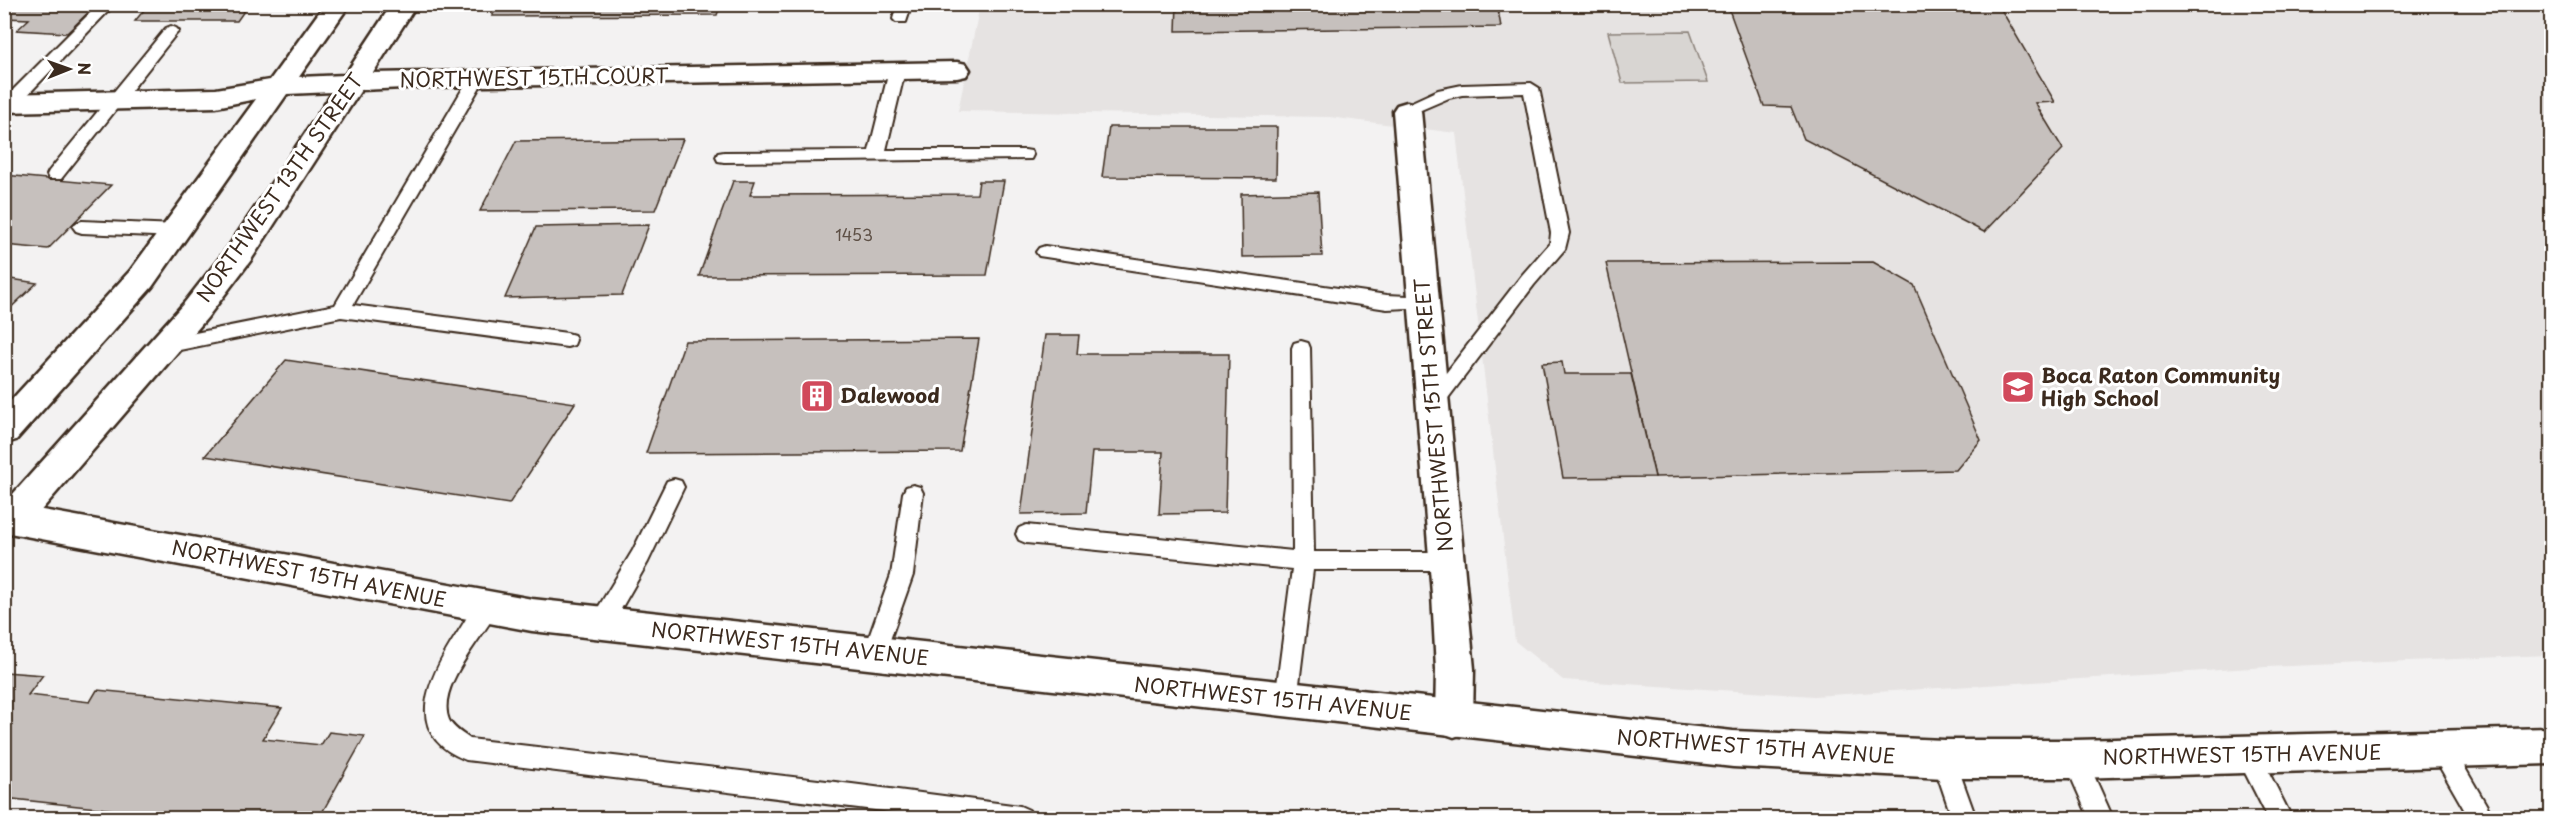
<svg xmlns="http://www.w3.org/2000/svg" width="2556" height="823" viewBox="0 0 2556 823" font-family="'Playpen Sans',sans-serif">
<rect width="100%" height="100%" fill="#f3f2f2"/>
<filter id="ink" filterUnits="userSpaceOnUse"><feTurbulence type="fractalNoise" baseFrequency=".0167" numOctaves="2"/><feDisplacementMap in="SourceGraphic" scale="12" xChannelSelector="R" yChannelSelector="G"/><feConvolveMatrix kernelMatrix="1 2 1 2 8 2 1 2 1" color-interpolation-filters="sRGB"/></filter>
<g filter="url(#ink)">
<polygon fill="#e6e3e2" points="980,5 2551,5 2551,655 2267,667 1814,696 1563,680 1515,641 1456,133 1329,117 958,111"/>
<polygon fill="#d8d5d2" stroke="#8a8078" stroke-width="1.5" points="1690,31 1708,82 1622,83 1608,32"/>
<g fill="#c6c0bd" stroke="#3b2a1e" stroke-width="1.5">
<polygon points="17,4 97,4 67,33 17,30 29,19 4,18 4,16"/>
<polygon points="149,4 249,4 237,21 135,21"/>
<polygon points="499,4 721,4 717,15 492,16"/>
<polygon points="1177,4 1497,4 1501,27 1176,31"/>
<polygon points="1727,4 1998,4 2055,102 2035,103 2063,149 1984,232 1804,139 1791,107 1764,106"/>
<polygon points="1109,127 1277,127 1276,178 1102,177"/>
<polygon points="683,139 655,210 480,211 516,141"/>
<polygon points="4,175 111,185 48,249 4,245"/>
<polygon points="733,181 755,181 750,195 977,194 979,181 1004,181 987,275 699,276"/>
<polygon points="1318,192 1322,256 1242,257 1241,194"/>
<polygon points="649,225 622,295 505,298 536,227"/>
<polygon points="1873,262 1914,285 1981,440 1956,470 1655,477 1606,263"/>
<polygon points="4,278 37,283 4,314"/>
<polygon points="1045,335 1079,335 1077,354 1229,354 1225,513 1159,514 1163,452 1092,452 1086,513 1021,514"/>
<polygon points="979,339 960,451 646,453 685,341"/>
<polygon points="286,360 575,403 509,504 205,456"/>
<polygon points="1562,362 1564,374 1631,374 1655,477 1563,478 1542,363"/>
<polygon points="5,672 43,675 28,695 90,702 97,690 282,708 263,739 321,745 329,732 365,736 319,818 170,818 172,816 4,798"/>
</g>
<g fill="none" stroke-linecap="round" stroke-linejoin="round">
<defs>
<g id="service">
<polygon points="99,4 115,4 15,108 4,108 4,99"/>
<polygon points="897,4 912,4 906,22 896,22 893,19"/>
<polygon points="171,26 176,28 179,31 176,34 61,179 49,179 47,175 49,171 166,28"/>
<polygon points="897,66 905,71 886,150 1025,150 1031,151 1033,155 1031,159 724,162 718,161 716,157 718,153 724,152 869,151 889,71"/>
<polygon points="477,73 485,78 353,305 567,333 574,335 576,340 574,345 567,347 341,317 165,353 158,351 156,346 158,341 165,339 335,305 469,78"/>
<polygon points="1531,83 1539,88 1569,233 1565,249 1534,285 1439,410 1432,413 1425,410 1422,405 1425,400 1522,275 1550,243 1551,233 1524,93 1462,95 1449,98 1407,116 1399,111 1401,107 1438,90 1462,85"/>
<polygon points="82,221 177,225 183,227 186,231 183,235 177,237 82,233 76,231 73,227 76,223"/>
<polygon points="1045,246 1387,295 1429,297 1432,302 1429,307 1387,309 1039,256 1036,252 1039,248"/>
<polygon points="1301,341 1308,343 1310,348 1314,552 1447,552 1454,555 1458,561 1454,567 1447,570 1313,570 1297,700 1294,707 1286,710 1278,707 1275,700 1292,569 1026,543 1019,540 1016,534 1019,528 1026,525 1293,551 1292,348 1294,343"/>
<polygon points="674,479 681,481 684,487 648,562 609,630 601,633 593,630 590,623 593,616 633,550 667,481"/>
<polygon points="913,485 920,487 923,493 913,575 885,654 882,661 874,664 866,661 863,654 891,575 903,493 906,487"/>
<path d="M 488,598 L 496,600 L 499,607 C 485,636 435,686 449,720 C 453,728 463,734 470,739 L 852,784 L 1020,806 L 1029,810 L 1032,818 L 940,818 L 466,760 C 399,734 430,675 458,632 C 466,620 474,602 488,598 Z"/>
<polygon points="2442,739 2450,742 2494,818 2469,818 2430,750 2434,742"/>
<polygon points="2248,744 2256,747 2292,818 2268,818 2236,755 2240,747"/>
<polygon points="1944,748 1952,751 1976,818 1952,818 1932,759 1936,751"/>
<polygon points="2075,748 2083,751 2113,818 2089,818 2063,759 2067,751"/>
</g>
<g id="minor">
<polygon points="325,4 350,4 299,77 345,75 392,4 417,4 373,73 957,62 966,64 970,70 966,76 957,78 425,87 361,90 251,260 207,318 25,529 13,533 4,531 4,504 185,302 229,246 333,92 287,94 152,287 16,440 4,444 4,408 130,271 256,99 216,107 4,112 4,94 216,89 270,80"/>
<polygon points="1407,102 1417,105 1421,111 1474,669 1473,719 1468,732 1454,737 1440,732 1435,719 1436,669 1432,594 1393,111 1397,105"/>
</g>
<polygon id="tertiary" points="4,503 532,599 1733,731 1944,740 2075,740 2552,728 2552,764 2075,778 1944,778 1733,767 532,631 4,532"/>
</defs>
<use href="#service" stroke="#3b2a1e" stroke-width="4"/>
<use href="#minor" stroke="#3b2a1e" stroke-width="5"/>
<use href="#tertiary" stroke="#3b2a1e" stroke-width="5"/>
<use href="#service" fill="#fff" fill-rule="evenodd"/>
<use href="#minor" fill="#fff" fill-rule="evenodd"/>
<use href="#tertiary" fill="#fff" fill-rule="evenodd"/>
</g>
</g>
<defs>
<symbol id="school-square" viewBox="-11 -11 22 22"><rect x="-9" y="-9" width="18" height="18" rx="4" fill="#d1495b" stroke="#fff"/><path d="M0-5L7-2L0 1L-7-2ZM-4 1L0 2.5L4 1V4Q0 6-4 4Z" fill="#fff"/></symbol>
<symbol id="building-square" viewBox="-11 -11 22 22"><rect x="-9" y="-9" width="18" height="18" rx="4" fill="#d1495b" stroke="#fff"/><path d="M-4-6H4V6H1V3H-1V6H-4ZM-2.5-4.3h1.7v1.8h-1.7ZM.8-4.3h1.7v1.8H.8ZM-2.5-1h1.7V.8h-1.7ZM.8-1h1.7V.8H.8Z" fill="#fff"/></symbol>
</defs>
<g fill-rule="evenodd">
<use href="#school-square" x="1999" y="368" width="38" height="38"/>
<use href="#building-square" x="798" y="377" width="38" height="38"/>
</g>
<g text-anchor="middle" stroke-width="6" stroke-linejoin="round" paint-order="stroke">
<g font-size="16" fill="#5e5046">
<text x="854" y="241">1453</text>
</g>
<g font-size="20" fill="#3b2a1e" stroke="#fff">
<text transform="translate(534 78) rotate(-1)" y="7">NORTHWEST 15TH COURT</text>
<text transform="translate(280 188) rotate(-55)" y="7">NORTHWEST 13TH STREET</text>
<text transform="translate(1434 415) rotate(-95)" y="7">NORTHWEST 15TH STREET</text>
<text transform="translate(309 574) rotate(11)" y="7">NORTHWEST 15TH AVENUE</text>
<text transform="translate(790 644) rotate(6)" y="7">NORTHWEST 15TH AVENUE</text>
<text transform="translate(1273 699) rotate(6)" y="7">NORTHWEST 15TH AVENUE</text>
<text transform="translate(1756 747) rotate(4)" y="7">NORTHWEST 15TH AVENUE</text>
<text transform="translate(2242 755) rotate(-1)" y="7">NORTHWEST 15TH AVENUE</text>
</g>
<g font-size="20" font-weight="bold" fill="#3b2a1e" stroke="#fff" text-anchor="start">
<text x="2041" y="383">Boca Raton Community<tspan x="2041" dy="23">High School</tspan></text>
<text x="840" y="403">Dalewood</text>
</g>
</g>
<rect width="2556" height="823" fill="none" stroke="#fff" stroke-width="24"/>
<rect x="12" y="12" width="2532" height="799" fill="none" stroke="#3b2a1e" stroke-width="2" filter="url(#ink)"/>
<g transform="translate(69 69) rotate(89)" stroke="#ffffff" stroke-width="4.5" paint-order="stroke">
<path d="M0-4.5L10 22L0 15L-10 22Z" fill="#3b2a1e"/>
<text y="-9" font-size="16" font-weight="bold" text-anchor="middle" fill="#3b2a1e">N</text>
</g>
</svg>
